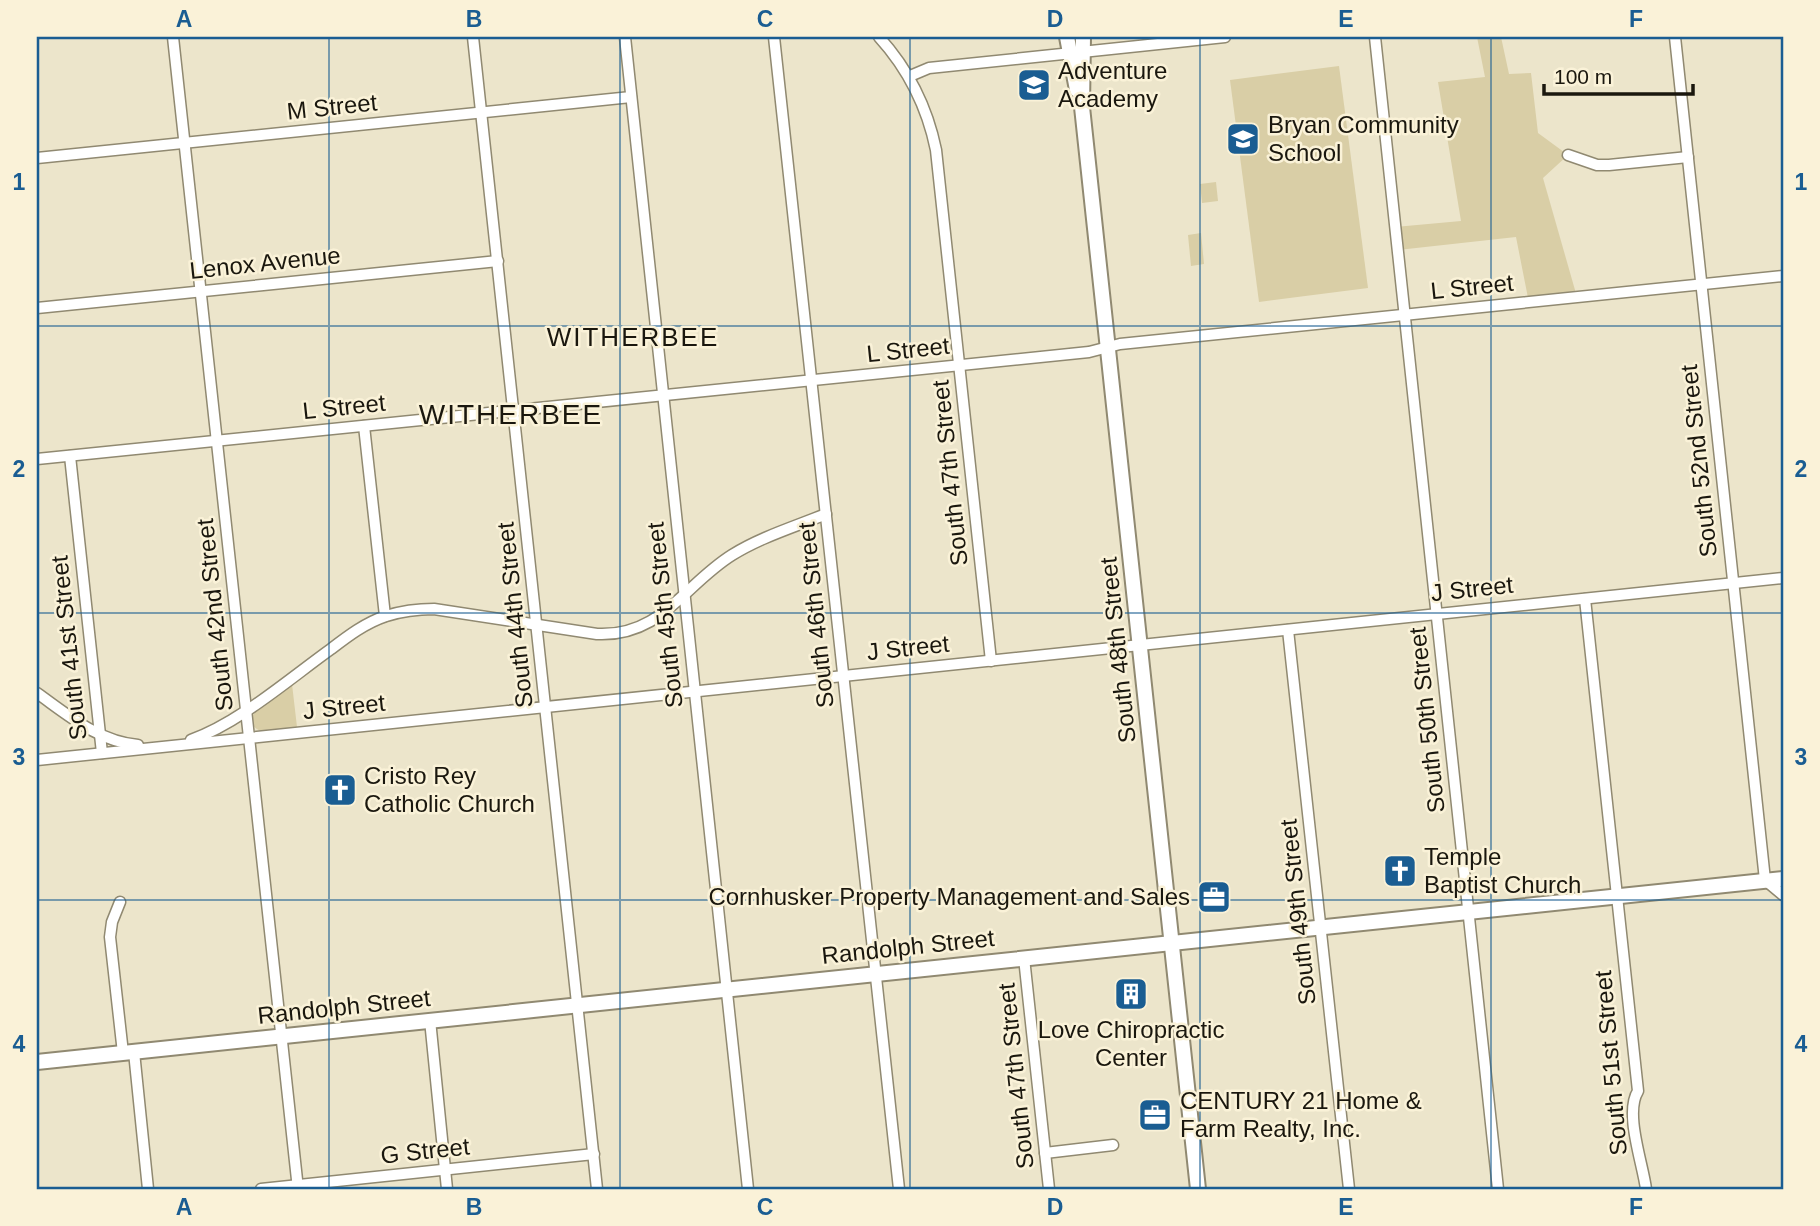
<svg xmlns="http://www.w3.org/2000/svg" width="1820" height="1226" viewBox="0 0 1820 1226" font-family="Arial,sans-serif">
<rect width="100%" height="100%" fill="#ece5cb"/>
<g fill="#d9cea6">
<polygon points="1477,37 1501,37 1509,74 1531,73 1538,133 1568,155 1543,178 1577,297 1529,303 1516,237 1398,250 1395,227 1461,221 1438,82 1485,77"/>
<polygon points="1339,66 1368,288 1259,302 1230,80"/>
<polygon points="1216,182 1218,201 1202,203 1200,184"/>
<polygon points="1201,233 1204,264 1191,266 1188,235"/>
<path d="M 292,684 L 297,727 L 261,731 C 231,718 281,691 292,684 Z"/>
</g>
<g fill="none" stroke-linecap="round" stroke-linejoin="round">
<defs>
<g id="street">
<polyline points="173,37 298,1189"/>
<polyline points="473,37 597,1189"/>
<polyline points="625,37 748,1189"/>
<polyline points="774,37 899,1189"/>
<path d="M 879,37 C 909,70 927,106 936,150 L 991,661"/>
<polyline points="1375,37 1498,1189"/>
<polyline points="1675,37 1765,880 1783,895"/>
<polyline points="910,76 929,68 1225,37"/>
<polyline points="1568,155 1597,165 1609,165 1688,157"/>
<polyline points="37,158 631,97"/>
<polyline points="37,308 498,261"/>
<polyline points="364,426 385,616"/>
<polyline points="70,456 102,753"/>
<polyline points="37,459 1089,352 1120,344 1783,276"/>
<path d="M 1585,599 L 1638,1091 C 1624,1113 1643,1164 1646,1189"/>
<polyline points="1288,630 1349,1189"/>
<path d="M 37,693 C 68,715 99,742 138,745"/>
<path d="M 191,740 C 239,723 289,679 331,649 C 348,636 365,623 386,616 C 402,611 418,609 434,609 L 597,634 C 661,637 684,585 732,555 C 761,537 794,527 826,514"/>
<polyline points="37,760 1783,578"/>
<polyline points="120,902 112,922 110,937 123,1053"/>
<polyline points="1024,958 1049,1189"/>
<polyline points="430,1020 447,1189"/>
<polyline points="134,1052 148,1189"/>
<polyline points="1045,1153 1113,1145"/>
<polyline points="261,1189 594,1154"/>
</g>
<g id="secondary">
<polyline points="1067,37 1077,90"/>
<polyline points="1083,37 1082,107 1198,1189"/>
<polyline points="37,1062 1783,879"/>
</g>
</defs>
<use href="#street" stroke="#908971" stroke-width="13"/>
<use href="#secondary" stroke="#908971" stroke-width="18"/>
<use href="#street" stroke="#fff" stroke-width="10"/>
<use href="#secondary" stroke="#fff" stroke-width="14"/>
</g>
<path fill="none" stroke="#1a5d92" stroke-width="2" stroke-opacity="0.55" d="M 329,37 L 329,1189M 620,37 L 620,1189M 910,37 L 910,1189M 1200,37 L 1200,1189M 1491,37 L 1491,1189M 37,326 L 1783,326M 37,613 L 1783,613M 37,900 L 1783,900"/>
<defs>
<symbol id="school-square" viewBox="-11 -11 22 22"><rect x="-9" y="-9" width="18" height="18" rx="4" fill="#1a5d92" stroke="#faf2d8"/><path d="M0-5L7-2L0 1L-7-2ZM-4 1L0 2.5L4 1V4Q0 6-4 4Z" fill="#fff"/></symbol>
<symbol id="church-square" viewBox="-11 -11 22 22"><rect x="-9" y="-9" width="18" height="18" rx="4" fill="#1a5d92" stroke="#faf2d8"/><path d="M-1.2-6h2.4v3.5h3.3v2.4h-3.3V6h-2.4V-.1h-3.3v-2.4h3.3Z" fill="#fff"/></symbol>
<symbol id="office-square" viewBox="-11 -11 22 22"><rect x="-9" y="-9" width="18" height="18" rx="4" fill="#1a5d92" stroke="#faf2d8"/><path d="M-6-3h4V-5.5h4V-3h4V5H-6ZM-1-4.5V-3h2v-1.5ZM-6 0V1H6V0Z" fill="#fff"/></symbol>
<symbol id="building-square" viewBox="-11 -11 22 22"><rect x="-9" y="-9" width="18" height="18" rx="4" fill="#1a5d92" stroke="#faf2d8"/><path d="M-4-6H4V6H1V3H-1V6H-4ZM-2.5-4.3h1.7v1.8h-1.7ZM.8-4.3h1.7v1.8H.8ZM-2.5-1h1.7V.8h-1.7ZM.8-1h1.7V.8H.8Z" fill="#fff"/></symbol>
</defs>
<g fill-rule="evenodd">
<use href="#school-square" x="1015" y="66" width="38" height="38"/>
<use href="#school-square" x="1224" y="120" width="38" height="38"/>
<use href="#church-square" x="321" y="771" width="38" height="38"/>
<use href="#church-square" x="1381" y="852" width="38" height="38"/>
<use href="#office-square" x="1195" y="878" width="38" height="38"/>
<use href="#building-square" x="1112" y="975" width="38" height="38"/>
<use href="#office-square" x="1136" y="1096" width="38" height="38"/>
</g>
<g text-anchor="middle" stroke-width="5" stroke-linejoin="round" paint-order="stroke">
<g font-size="24" fill="#1a170e" stroke="#faf2d8" text-anchor="start">
<text x="1058" y="79">Adventure<tspan x="1058" dy="28">Academy</tspan></text>
<text x="1268" y="133">Bryan Community<tspan x="1268" dy="28">School</tspan></text>
<text x="364" y="784">Cristo Rey<tspan x="364" dy="28">Catholic Church</tspan></text>
<text x="1424" y="865">Temple<tspan x="1424" dy="28">Baptist Church</tspan></text>
<text x="1190" y="905" text-anchor="end">Cornhusker Property Management and Sales</text>
<text x="1131" y="1038" text-anchor="middle">Love Chiropractic<tspan x="1131" dy="28">Center</tspan></text>
<text x="1180" y="1109">CENTURY 21 Home &amp;<tspan x="1180" dy="28">Farm Realty, Inc.</tspan></text>
</g>
<g font-size="24" fill="#1a170e" stroke="#faf2d8">
<text transform="translate(332 107) rotate(-6)" y="8">M Street</text>
<text transform="translate(265 263) rotate(-6)" y="8">Lenox Avenue</text>
<text transform="translate(1472 287) rotate(-6)" y="8">L Street</text>
<text transform="translate(908 350) rotate(-6)" y="8">L Street</text>
<text transform="translate(344 407) rotate(-6)" y="8">L Street</text>
<text transform="translate(1699 461) rotate(-96)" y="8">South 52nd Street</text>
<text transform="translate(950 473) rotate(-96)" y="8">South 47th Street</text>
<text transform="translate(1472 589) rotate(-6)" y="8">J Street</text>
<text transform="translate(215 615) rotate(-96)" y="8">South 42nd Street</text>
<text transform="translate(515 615) rotate(-96)" y="8">South 44th Street</text>
<text transform="translate(665 615) rotate(-96)" y="8">South 45th Street</text>
<text transform="translate(816 615) rotate(-96)" y="8">South 46th Street</text>
<text transform="translate(69 648) rotate(-96)" y="8">South 41st Street</text>
<text transform="translate(908 648) rotate(-6)" y="8">J Street</text>
<text transform="translate(1118 650) rotate(-96)" y="8">South 48th Street</text>
<text transform="translate(344 707) rotate(-6)" y="8">J Street</text>
<text transform="translate(1427 720) rotate(-96)" y="8">South 50th Street</text>
<text transform="translate(1298 912) rotate(-96)" y="8">South 49th Street</text>
<text transform="translate(908 947) rotate(-6)" y="8">Randolph Street</text>
<text transform="translate(344 1007) rotate(-6)" y="8">Randolph Street</text>
<text transform="translate(1611 1063) rotate(-95)" y="8">South 51st Street</text>
<text transform="translate(1016 1076) rotate(-96)" y="8">South 47th Street</text>
<text transform="translate(425 1151) rotate(-6)" y="8">G Street</text>
</g>
<g font-size="26" letter-spacing="2" fill="#1a170e" stroke="#faf2d8">
<text x="633" y="346">WITHERBEE</text>
</g>
<g font-size="28" letter-spacing="2" fill="#1a170e" stroke="#faf2d8">
<text x="511" y="424">WITHERBEE</text>
</g>
</g>
<rect width="1820" height="1226" fill="none" stroke="#faf2d8" stroke-width="77"/>
<path d="M1544 84v10h149v-10" fill="none" stroke="#1a170e" stroke-width="3.5"/>
<text x="1554" y="84" font-size="21" fill="#1a170e" stroke="#faf2d8" stroke-width="5" paint-order="stroke">100 m</text>
<rect x="38" y="38" width="1744" height="1150" fill="none" stroke="#1a5d92" stroke-width="2.5"/>
<g font-size="23" text-anchor="middle" font-weight="bold" fill="#1a5d92">
<text x="184" y="27">A</text>
<text x="474" y="27">B</text>
<text x="765" y="27">C</text>
<text x="1055" y="27">D</text>
<text x="1346" y="27">E</text>
<text x="1636" y="27">F</text>
<text x="19" y="190">1</text>
<text x="1801" y="190">1</text>
<text x="19" y="477">2</text>
<text x="1801" y="477">2</text>
<text x="19" y="765">3</text>
<text x="1801" y="765">3</text>
<text x="19" y="1052">4</text>
<text x="1801" y="1052">4</text>
<text x="184" y="1215">A</text>
<text x="474" y="1215">B</text>
<text x="765" y="1215">C</text>
<text x="1055" y="1215">D</text>
<text x="1346" y="1215">E</text>
<text x="1636" y="1215">F</text>
</g>
</svg>
